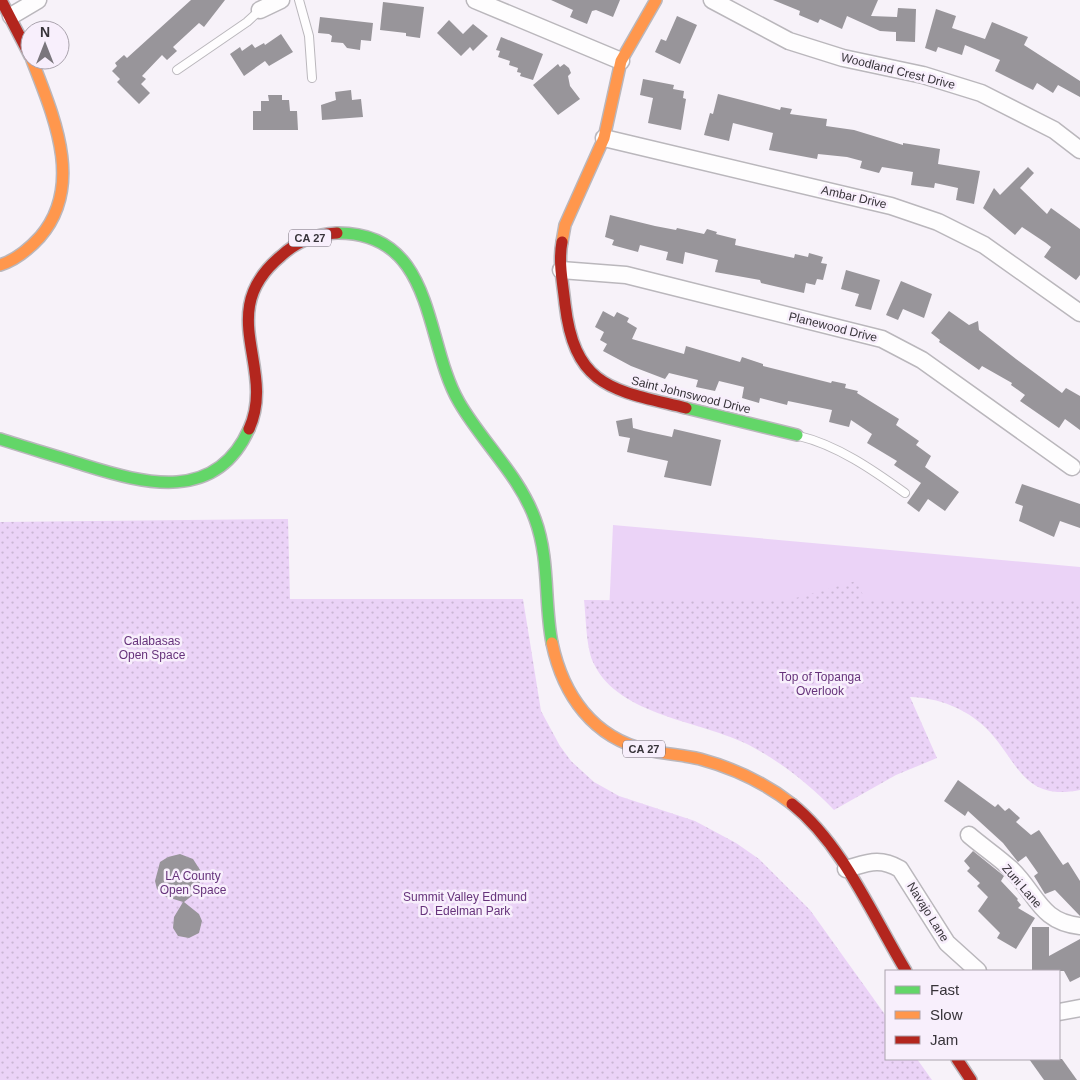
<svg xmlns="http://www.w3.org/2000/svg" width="1080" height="1080" viewBox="0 0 1080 1080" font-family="Arial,sans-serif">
<defs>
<pattern id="park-dots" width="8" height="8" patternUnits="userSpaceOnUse" patternTransform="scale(1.25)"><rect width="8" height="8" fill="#ebd3f7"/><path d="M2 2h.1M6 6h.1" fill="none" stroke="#cab6d4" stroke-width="1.8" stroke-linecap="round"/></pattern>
</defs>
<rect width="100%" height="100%" fill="#f7f2f9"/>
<polygon fill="#ebd3f7" points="613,525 1080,567 1080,671 608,635"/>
<g fill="url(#park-dots)">
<polygon points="288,519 290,599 523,599 541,711 560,746 571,761 594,782 619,796 695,821 736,843 759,859 810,910 886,1016 886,1059 917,1059 932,1080 0,1080 0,522"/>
<path d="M 856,581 L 866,601 L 1080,601 L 1080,790 C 1022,802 1018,760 986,728 C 965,708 939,698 910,697 L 937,758 L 896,775 L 834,810 C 809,784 781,762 749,745 C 702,721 619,716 594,664 C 586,649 586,617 584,600 L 785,601 Z"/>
</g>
<g fill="#98959a">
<polygon points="191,0 225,0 204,27 199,23 173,47 177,51 167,60 162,55 142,76 146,79 141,84 150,93 139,104 117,82 120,79 112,71 117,66 115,63 124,55 127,58"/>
<polygon points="551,0 620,0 613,17 596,10 592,11 587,24 570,17 573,10"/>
<polygon points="773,0 878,0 871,16 897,17 898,8 916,9 915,42 896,41 896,32 880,31 847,16 842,29 820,19 818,23 799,15 800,11"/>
<polygon points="383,2 424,7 420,38 406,36 406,33 380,30"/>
<polygon points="936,9 956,16 952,28 985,39 992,22 1028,37 1024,45 1080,81 1080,97 1058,85 1053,93 1037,83 1033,90 995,71 1000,60 965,45 962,55 938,47 936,52 925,48"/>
<polygon points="677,16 697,25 680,64 655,52 661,39 666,41"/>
<polygon points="320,17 373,23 371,41 361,40 360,50 347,48 343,43 331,42 332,36 329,34 318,33"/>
<polygon points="449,20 463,34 473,24 488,36 473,51 470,47 461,56 437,33"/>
<polygon points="281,34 293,52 269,66 265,61 244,76 230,54 240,47 242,51 252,44 255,48 264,43 265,45"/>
<polygon points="501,37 543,54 533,80 520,76 521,73 517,72 518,68 509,65 510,61 498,57 500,51 496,50"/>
<polygon points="558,64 560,67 564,64 569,68 571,73 568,76 570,86 580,99 558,115 533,85"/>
<polygon points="643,79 674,85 673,89 684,91 683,98 686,99 681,130 648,123 653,98 640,95"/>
<polygon points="351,90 352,100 361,99 363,117 322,120 321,105 336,100 335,92"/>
<polygon points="718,94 780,110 781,107 792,109 790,114 827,119 826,126 854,130 903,145 903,143 940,149 938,164 980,171 974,204 956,200 958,188 935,183 934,188 911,185 913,172 882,167 879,173 860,168 862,161 847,157 818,154 817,159 769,150 773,133 733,123 729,141 704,135 710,113 713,114"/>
<polygon points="268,95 282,95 282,100 289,100 290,111 297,111 298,130 253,130 253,111 261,111 261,101 269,101"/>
<polygon points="1028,167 1034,173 1020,188 1047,214 1051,208 1080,229 1080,275 1076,280 1044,257 1051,247 1046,243 1022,227 1015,235 983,208 994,188 1000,195"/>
<polygon points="610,215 655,226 676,230 677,228 704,234 707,229 717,232 716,234 736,239 735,245 794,258 795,254 808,257 809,253 823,257 821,263 827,264 823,280 817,279 815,285 806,283 804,293 761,283 760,280 715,272 718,260 685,252 683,264 666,260 668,252 640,245 638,252 612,245 614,240 605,237"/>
<polygon points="846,270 880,280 871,310 855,306 859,294 841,289"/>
<polygon points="901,281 932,294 924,318 903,309 898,320 886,315"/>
<polygon points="603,311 614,317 617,312 629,318 627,322 637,328 632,339 684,354 686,346 740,362 742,357 763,364 763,366 831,383 832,381 846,384 845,388 858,391 857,393 899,419 896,425 919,441 916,445 931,456 925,467 959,492 945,511 928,499 919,512 907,503 921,483 894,465 897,461 867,443 872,434 851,420 849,427 829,422 832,410 788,401 787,405 760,398 759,403 742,398 744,387 719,381 715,391 696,387 698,380 669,373 665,379 631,366 603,351 607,344 600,340 604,332 595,327"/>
<polygon points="949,311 969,325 978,321 979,330 1016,359 1062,393 1066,388 1080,396 1080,430 1065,419 1059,428 1020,401 1025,395 1011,385 1012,383 982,366 979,370 939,342 940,340 931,333"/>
<polygon points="632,418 633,428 644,431 672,437 674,429 721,440 711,486 664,477 668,461 627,452 630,438 619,436 616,421"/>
<polygon points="1022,484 1080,504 1080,528 1060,521 1054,537 1019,521 1023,506 1015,503"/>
<polygon points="958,780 995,807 998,804 1005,811 1009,808 1020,818 1016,822 1031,835 1039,830 1063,865 1068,862 1080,881 1080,916 1055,890 1045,894 1034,876 1038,873 1026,856 1018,862 1003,843 968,811 965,816 944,801"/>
<polygon points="973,851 1004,876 1001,881 1018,899 1017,900 1021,905 1018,908 1035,918 1016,949 997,938 1000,933 978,911 988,897 977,886 980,883 967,871 970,868 964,861"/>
<polygon points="180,854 193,859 202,873 198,891 184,902 199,914 202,921 199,933 189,938 178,936 173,928 174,917 183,902 164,896 157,889 155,881 160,862 168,857"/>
<polygon points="1032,927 1049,927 1049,956 1080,939 1080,977 1070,982 1064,971 1032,971"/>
<polygon points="1029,1059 1062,1059 1077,1080 1044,1080"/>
</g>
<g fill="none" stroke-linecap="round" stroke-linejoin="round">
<defs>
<g id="lane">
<polyline points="299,0 309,36 312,78"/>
<polyline points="177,70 247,22 260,10"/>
<path d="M 799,436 C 837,445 873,470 905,493"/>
</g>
<g id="street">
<polyline points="475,0 621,61"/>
<polyline points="712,0 789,41 843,58 923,75 981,93 1054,130 1080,150"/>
<polyline points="260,10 281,0"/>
<polyline points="11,16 38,0"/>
<polyline points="604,138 891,206 938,222 984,245 1080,313"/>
<polyline points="561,270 626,275 882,339 922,360 1072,467"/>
<path d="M 969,835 C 983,847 998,857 1011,869 C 1037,894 1040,922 1080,926"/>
<path d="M 846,869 C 868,863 879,857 900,869 L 947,943 L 978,971"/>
<polyline points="1059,1012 1080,1008"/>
</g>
<g id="fast">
<path d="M 337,233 C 436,232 424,342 459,402 C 482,442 519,475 535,519 C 550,559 544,602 552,643"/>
<polyline points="686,408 797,435"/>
<path d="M 0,439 C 28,448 56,456 84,465 C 145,484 216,503 249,429"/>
</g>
<g id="slow">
<polyline points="562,242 565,225 604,138 621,61 656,0"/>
<path d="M 0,265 C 16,260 29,249 40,237 C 85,185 53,115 32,60"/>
<path d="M 552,643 C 563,695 593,738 647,750 C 665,754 683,755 700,759 C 733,768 765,783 792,804"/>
</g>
<g id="jam">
<polyline points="1,0 30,56"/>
<path d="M 562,242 C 558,262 563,284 565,304 C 575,389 614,390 686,408"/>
<path d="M 249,429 C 277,367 213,312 281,256 C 296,242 316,234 337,233"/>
<path d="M 792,804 C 843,845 872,915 906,971"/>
<polyline points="957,1059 971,1080"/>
</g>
</defs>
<use href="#lane" stroke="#bab7bc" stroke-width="10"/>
<use href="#street" stroke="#bab7bc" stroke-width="19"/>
<use href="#fast" stroke="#bab7bc" stroke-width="14"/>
<use href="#slow" stroke="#bab7bc" stroke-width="14"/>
<use href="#jam" stroke="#bab7bc" stroke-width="14"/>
<use href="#lane" stroke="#fefdfe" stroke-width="8"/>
<use href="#street" stroke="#fefdfe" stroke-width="16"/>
<use href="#fast" stroke="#63d668" stroke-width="11"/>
<use href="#slow" stroke="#ff974d" stroke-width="11"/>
<use href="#jam" stroke="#b3261e" stroke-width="11"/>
</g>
<g text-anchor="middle" stroke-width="5" stroke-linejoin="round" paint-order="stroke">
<g fill="#f8effc" stroke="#716b74" stroke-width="1">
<rect x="289" y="229.5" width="42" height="17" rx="4"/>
<rect x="623" y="740.5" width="42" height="17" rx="4"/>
</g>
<g font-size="11" font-weight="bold" fill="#373339">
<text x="310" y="242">CA 27</text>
<text x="644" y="753">CA 27</text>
</g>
<g font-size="12" fill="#373339" stroke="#f8effc">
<text transform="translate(898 71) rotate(14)" y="4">Woodland Crest Drive</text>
<text transform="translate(854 197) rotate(13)" y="4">Ambar Drive</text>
<text transform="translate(833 327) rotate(14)" y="4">Planewood Drive</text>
<text transform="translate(691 395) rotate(14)" y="4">Saint Johnswood Drive</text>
<text transform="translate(1022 886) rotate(49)" y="4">Zuni Lane</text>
<text transform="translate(928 912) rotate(58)" y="4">Navajo Lane</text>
</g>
<g font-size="12" fill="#66337b" stroke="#f8effc">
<text x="152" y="645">Calabasas<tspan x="152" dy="14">Open Space</tspan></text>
<text x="820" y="681">Top of Topanga<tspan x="820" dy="14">Overlook</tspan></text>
<text x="193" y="880">LA County<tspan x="193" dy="14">Open Space</tspan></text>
<text x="465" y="901">Summit Valley Edmund<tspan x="465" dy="14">D. Edelman Park</tspan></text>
</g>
</g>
<rect x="885" y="970" width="175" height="90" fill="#f8effc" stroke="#aba4ae"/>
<rect x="895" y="986" width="25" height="8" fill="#63d668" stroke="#aba4ae"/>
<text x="930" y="995" font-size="15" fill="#373339">Fast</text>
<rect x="895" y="1011" width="25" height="8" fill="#ff974d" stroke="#aba4ae"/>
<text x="930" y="1020" font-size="15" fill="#373339">Slow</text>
<rect x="895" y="1036" width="25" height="8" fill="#b3261e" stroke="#aba4ae"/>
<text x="930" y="1045" font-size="15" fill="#373339">Jam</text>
<g transform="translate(45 45)"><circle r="24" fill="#f8effc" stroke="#aba4ae"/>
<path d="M0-4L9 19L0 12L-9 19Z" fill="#7a767c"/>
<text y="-8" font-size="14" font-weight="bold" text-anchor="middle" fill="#373339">N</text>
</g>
</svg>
